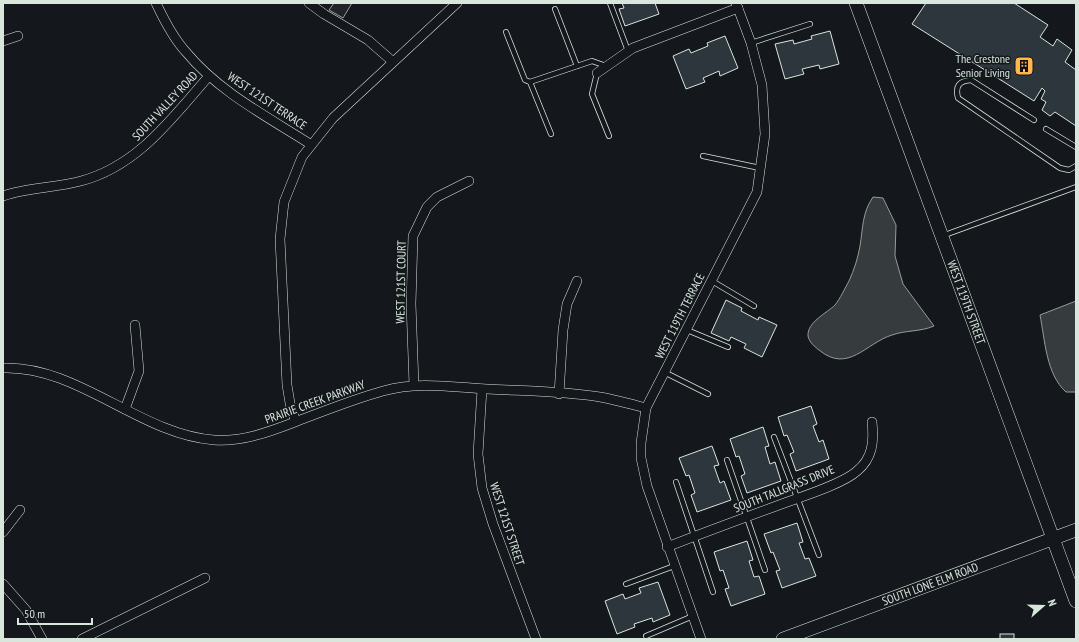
<svg xmlns="http://www.w3.org/2000/svg" width="1079" height="642" viewBox="0 0 1079 642" font-family="'PT Sans Narrow',sans-serif">
<rect width="100%" height="100%" fill="#14181c"/>
<polygon fill="#202428" stroke="#939e99" points="334,3 352,3 343,18 329,10"/>
<g fill="#363b3e" stroke="#939e99">
<path d="M 873,197 L 883,198 L 896,225 L 895,256 L 903,284 L 934,326 C 920,332 906,330 892,335 C 866,343 848,374 819,350 C 815,347 809,342 808,336 C 807,322 827,313 835,305 C 840,299 845,288 849,281 C 854,270 858,258 860,246 C 863,228 862,213 873,197 Z"/>
<path d="M 1076,301 L 1076,392 L 1066,392 C 1046,374 1045,340 1040,315 Z"/>
</g>
<g fill="#2c363c" stroke="#d8e6dc">
<polygon points="622,3 655,3 659,14 625,26 619,9 624,8"/>
<polygon points="926,3 1014,3 1048,25 1040,37 1053,46 1057,39 1072,50 1065,62 1076,70 1076,126 1055,112 1050,116 1042,110 1046,102 1041,99 1045,91 1042,88 1034,101 912,24"/>
<polygon points="830,31 839,64 820,69 819,65 802,69 804,74 785,79 775,44 793,40 794,44 812,39 811,36"/>
<polygon points="725,36 738,68 720,76 719,71 703,78 705,82 686,89 673,56 689,49 691,53 708,46 707,43"/>
<polygon points="726,300 742,308 741,311 758,320 759,317 777,325 762,357 744,348 746,344 731,337 729,341 711,333"/>
<polygon points="811,406 817,424 813,426 819,442 823,440 829,459 796,471 790,454 794,452 787,435 784,436 778,417"/>
<polygon points="763,427 769,446 765,447 770,464 775,462 781,481 747,493 741,476 745,474 739,456 736,457 730,439"/>
<polygon points="712,446 719,465 714,466 720,483 724,481 731,500 697,512 691,495 695,493 689,475 686,476 679,458"/>
<polygon points="797,523 803,542 799,543 805,559 809,558 816,576 782,588 776,571 780,570 773,552 771,553 764,534"/>
<polygon points="747,541 753,560 749,561 754,577 759,576 765,594 731,606 725,589 729,588 723,570 720,571 714,552"/>
<polygon points="658,582 670,615 653,622 652,618 634,624 635,627 617,634 605,601 623,594 625,599 641,593 639,588"/>
<rect x="1000" y="634" width="14" height="5"/>
</g>
<g fill="none" stroke-linecap="round" stroke-linejoin="round">
<defs>
<g id="lane">
<polyline points="610,3 628,51"/>
<polyline points="555,9 577,66"/>
<polyline points="506,32 525,80 530,82 551,134"/>
<polyline points="751,43 810,24"/>
<polyline points="597,73 592,94 609,136"/>
<polyline points="530,82 592,61 606,66"/>
<path d="M 1034,120 L 971,80 C 959,81 955,86 958,98 L 1060,168 L 1069,170 L 1076,166"/>
<polyline points="1046,129 1076,147"/>
<polyline points="703,156 760,168"/>
<polyline points="942,236 1076,187"/>
<polyline points="712,281 754,306"/>
<polyline points="687,330 728,347"/>
<polyline points="664,372 708,394"/>
<polyline points="774,437 819,555"/>
<polyline points="727,460 765,570"/>
<polyline points="676,482 713,592"/>
<polyline points="626,584 674,566"/>
<polyline points="646,636 693,616"/>
</g>
<g id="street">
<path d="M 156,3 C 164,20 173,38 186,52 C 219,92 268,117 310,144"/>
<polyline points="309,3 324,14 368,40 392,61"/>
<polyline points="3,41 18,36"/>
<polyline points="597,73 633,48 738,8"/>
<path d="M 3,196 C 28,187 56,188 81,181 C 138,166 172,118 209,76"/>
<path d="M 3,368 C 77,365 141,435 214,440 C 242,442 269,432 295,422 C 324,411 354,399 383,391 C 417,381 452,387 487,389 C 524,391 563,391 600,397 C 616,400 631,404 646,408"/>
<polyline points="414,385 411,304 413,236 427,207 437,197 469,181"/>
<polyline points="482,389 478,454 482,488 493,524 536,639"/>
<polyline points="559,394 563,330 567,304 577,281"/>
<polyline points="125,409 139,371 135,325"/>
<polyline points="296,421 291,409 287,385 280,239 284,202 302,157 333,118 457,3"/>
<polyline points="3,532 20,510"/>
<path d="M 667,547 C 708,531 749,516 790,501 C 807,495 844,483 857,471 C 873,458 874,441 872,422"/>
<polyline points="3,584 26,610 42,639"/>
<polyline points="82,639 205,578"/>
<polyline points="701,639 647,486 641,458 641,443 646,408 757,192 765,134 762,85 751,43 736,3"/>
</g>
<g id="secondary">
<path id="s1" d="M 856,3 L 1076,601"/>
<path id="s2" d="M 783,639 L 1076,530"/>
</g>
</defs>
<use href="#lane" stroke="#d8e6dc" stroke-width="6"/>
<use href="#street" stroke="#d8e6dc" stroke-width="10"/>
<use href="#secondary" stroke="#d8e6dc" stroke-width="14"/>
<use href="#lane" stroke="#14181c" stroke-width="4.5"/>
<use href="#street" stroke="#14181c" stroke-width="9"/>
<use href="#secondary" stroke="#14181c" stroke-width="13"/>
</g>
<defs>
<symbol id="building-square" viewBox="-11 -11 22 22"><rect x="-9" y="-9" width="18" height="18" rx="4" fill="#ffb74d" stroke="#14181c"/><path d="M-4-6H4V6H1V3H-1V6H-4ZM-2.5-4.3h1.7v1.8h-1.7ZM.8-4.3h1.7v1.8H.8ZM-2.5-1h1.7V.8h-1.7ZM.8-1h1.7V.8H.8Z" fill="#111"/></symbol>
</defs>
<g fill-rule="evenodd">
<use href="#building-square" x="1013" y="55" width="22" height="22"/>
</g>
<g text-anchor="middle" stroke-width="3" stroke-linejoin="round" paint-order="stroke">
<g font-size="12" fill="#d8e6dc" stroke="#14181c" text-anchor="end">
<text x="1010" y="63">The Crestone<tspan x="1010" dy="14">Senior Living</tspan></text>
</g>
<g font-size="12" fill="#d8e6dc" stroke="#14181c">
<text transform="translate(267 101) rotate(34)" y="4">WEST 121ST TERRACE</text>
<text transform="translate(165 106) rotate(-47)" y="4">SOUTH VALLEY ROAD</text>
<text transform="translate(401 282) rotate(-89)" y="4">WEST 121ST COURT</text>
<text dy="4" stroke="none"><textPath href="#s1" startOffset="319">WEST 119TH STREET</textPath></text>
<text transform="translate(680 316) rotate(-63)" y="4">WEST 119TH TERRACE</text>
<text transform="translate(315 402) rotate(-20)" y="4">PRAIRIE CREEK PARKWAY</text>
<text transform="translate(784 489) rotate(-22)" y="4">SOUTH TALLGRASS DRIVE</text>
<text transform="translate(507 524) rotate(72)" y="4">WEST 121ST STREET</text>
<text dy="4" stroke="none"><textPath href="#s2" startOffset="157">SOUTH LONE ELM ROAD</textPath></text>
</g>
</g>
<rect width="1079" height="642" fill="none" stroke="#d8e6dc" stroke-width="8"/>
<g transform="translate(1043 606) rotate(70)" stroke="#14181c" stroke-width="3" paint-order="stroke">
<path d="M0-3L7 15L0 10L-7 15Z" fill="#d8e6dc"/>
<text y="-6" font-size="11" font-weight="bold" text-anchor="middle" fill="#d8e6dc">N</text>
</g>
<path d="M18 618v6h74v-6" fill="none" stroke="#d8e6dc" stroke-width="2"/>
<text x="24" y="618" font-size="12" fill="#d8e6dc" stroke="#14181c" stroke-width="3" paint-order="stroke">50 m</text>
</svg>
